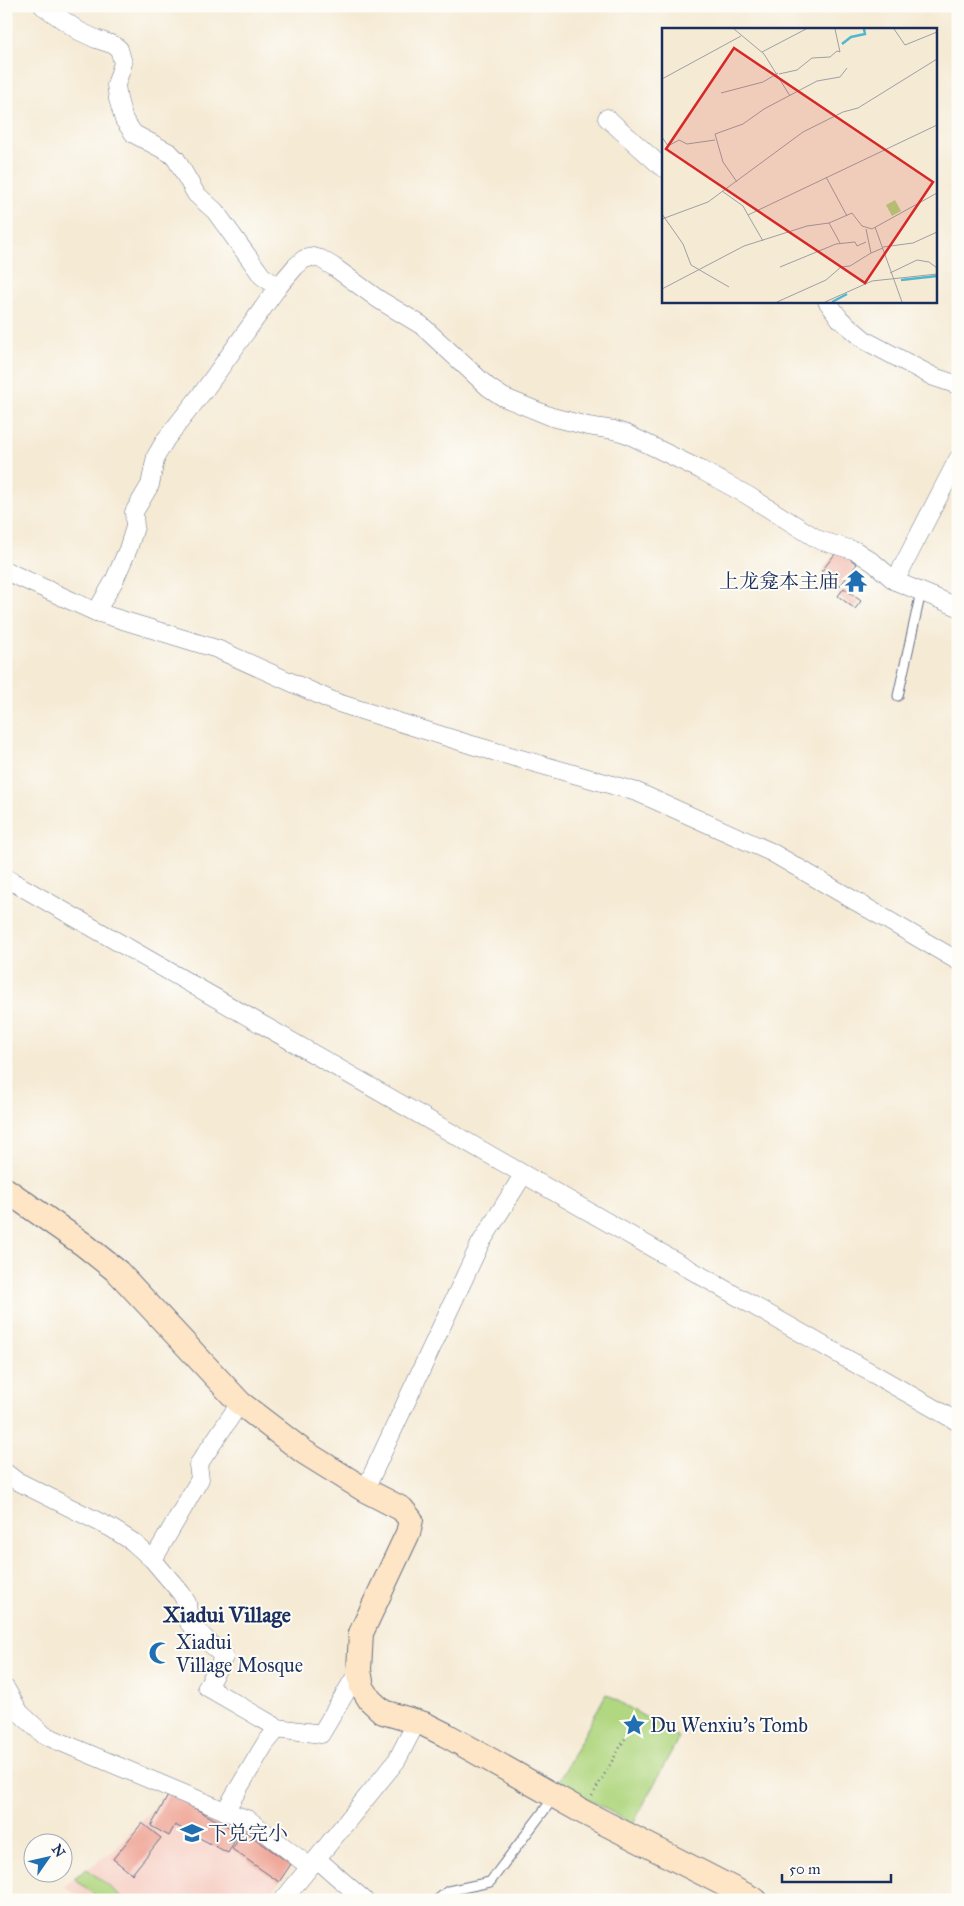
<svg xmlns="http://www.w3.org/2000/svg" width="964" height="1906" viewBox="0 0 964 1906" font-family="'IM FELL Great Primer','Noto Serif SC',serif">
<rect width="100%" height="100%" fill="#fdfcf7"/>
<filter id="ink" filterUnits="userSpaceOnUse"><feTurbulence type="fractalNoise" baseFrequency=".02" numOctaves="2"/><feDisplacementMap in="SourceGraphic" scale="10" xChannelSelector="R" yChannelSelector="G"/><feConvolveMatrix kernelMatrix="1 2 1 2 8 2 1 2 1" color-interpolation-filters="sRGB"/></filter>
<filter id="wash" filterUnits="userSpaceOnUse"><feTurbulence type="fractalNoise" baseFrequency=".0096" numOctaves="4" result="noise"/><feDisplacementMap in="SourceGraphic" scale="20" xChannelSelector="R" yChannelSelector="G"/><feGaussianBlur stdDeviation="1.12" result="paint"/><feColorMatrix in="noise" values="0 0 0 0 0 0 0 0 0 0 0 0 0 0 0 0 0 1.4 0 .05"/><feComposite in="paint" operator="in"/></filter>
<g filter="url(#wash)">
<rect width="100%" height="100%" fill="#f5ead4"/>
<polygon fill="#f7d1c7" points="167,1793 234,1818 295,1863 265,1900 84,1900 64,1886 115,1849"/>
<g fill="#b1d781" stroke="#668370">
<polygon points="606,1694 679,1737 633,1824 558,1783"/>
<polygon points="87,1869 126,1900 101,1900 74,1878"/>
</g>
<g id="blocks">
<g fill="#efa799">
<polygon points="838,550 857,564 840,586 821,572"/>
<polygon points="844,588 861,601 855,609 838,596"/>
<polygon points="169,1794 239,1833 228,1853 175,1825 169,1836 151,1826"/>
<polygon points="142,1823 161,1838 132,1874 113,1859"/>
<polygon points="244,1831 291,1864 279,1882 232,1849"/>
</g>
</g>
</g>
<g filter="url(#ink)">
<use href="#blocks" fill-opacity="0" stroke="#677087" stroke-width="1"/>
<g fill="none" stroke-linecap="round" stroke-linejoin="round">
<defs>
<g id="lane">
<polyline points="898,696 921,592"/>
<polyline points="437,1900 448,1891 490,1882 555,1796"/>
</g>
<g id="street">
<polyline points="43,6 79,31 96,39 114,45 119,49 123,63 116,85 118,99 124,120 134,134 170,153 176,159 196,194 215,211 262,276 278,287"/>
<polyline points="607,118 663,168"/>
<polyline points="827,301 840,319 866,341 934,377 958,385"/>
<polyline points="6,571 96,612 217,649 335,702 472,745 637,792 771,852 958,961"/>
<polyline points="895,581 958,459"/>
<polyline points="96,612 114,581 128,549 135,527 134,512 150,485 156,456 166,439 206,388 278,287 295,267 304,259 313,257 321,259 334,267 378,299 421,325 488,387 503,397 552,417 588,426 614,430 627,434 701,470 747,495 819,540 856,551 874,563 895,581 958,607"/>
<path d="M 6,878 C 324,1059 640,1242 958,1422"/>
<polyline points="6,1473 15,1480 111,1528 133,1542 153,1560 181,1593 187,1603 189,1623 224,1657 207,1687 278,1728"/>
<polyline points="365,1490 480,1244 523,1175"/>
<polyline points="153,1560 200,1479 198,1465 240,1403"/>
<polyline points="6,1689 20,1713 44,1735 225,1811"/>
<polyline points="317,1859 364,1900"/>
<polyline points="310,1867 249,1820 225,1811 265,1744 278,1728 321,1734 359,1670"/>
<polyline points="283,1900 397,1760 416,1723"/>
</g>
<polyline id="secondary" points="6,1190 83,1244 118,1272 240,1403 304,1452 365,1490 402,1509 411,1520 408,1533 361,1633 359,1670 362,1687 370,1700 383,1712 424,1724 446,1735 583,1812 755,1900"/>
</defs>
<use href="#lane" stroke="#677087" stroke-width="11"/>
<use href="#street" stroke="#677087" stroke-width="19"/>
<use href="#secondary" stroke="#677087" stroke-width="26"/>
<polyline stroke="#677087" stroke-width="2.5" stroke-dasharray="1 4" stroke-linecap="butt" points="592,1796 630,1730"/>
<use href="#lane" stroke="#fff" stroke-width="9"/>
<use href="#street" stroke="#fff" stroke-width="18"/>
<use href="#secondary" stroke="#fde5c5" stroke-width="24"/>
</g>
</g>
<defs>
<symbol id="temple-bare" viewBox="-9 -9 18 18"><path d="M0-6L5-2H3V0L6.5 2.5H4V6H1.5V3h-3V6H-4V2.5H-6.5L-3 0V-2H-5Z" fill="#1f6fb2" stroke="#fdfcf7" stroke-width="2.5" paint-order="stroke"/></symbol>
<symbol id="mosque-bare" viewBox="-9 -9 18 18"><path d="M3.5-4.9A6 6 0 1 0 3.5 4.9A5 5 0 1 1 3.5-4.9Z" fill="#1f6fb2" stroke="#fdfcf7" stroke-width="2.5" paint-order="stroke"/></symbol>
<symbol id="sight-bare" viewBox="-9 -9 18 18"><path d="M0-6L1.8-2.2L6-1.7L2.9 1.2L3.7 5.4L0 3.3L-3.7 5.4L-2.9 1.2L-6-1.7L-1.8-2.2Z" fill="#1f6fb2" stroke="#fdfcf7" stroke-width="2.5" paint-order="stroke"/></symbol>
<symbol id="school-bare" viewBox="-9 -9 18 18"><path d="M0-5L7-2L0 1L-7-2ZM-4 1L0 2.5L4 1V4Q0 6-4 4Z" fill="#1f6fb2" stroke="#fdfcf7" stroke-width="2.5" paint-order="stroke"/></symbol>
</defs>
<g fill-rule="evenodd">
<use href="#temple-bare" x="840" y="565" width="32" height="32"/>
<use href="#mosque-bare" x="144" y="1637" width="32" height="32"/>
<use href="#sight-bare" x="618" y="1709" width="32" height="32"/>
<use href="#school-bare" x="176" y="1817" width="32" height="32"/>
</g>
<g text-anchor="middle" stroke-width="4" stroke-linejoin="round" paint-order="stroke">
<g font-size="20" fill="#1b2f5e" stroke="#fdfcf7" text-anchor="start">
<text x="839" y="588" text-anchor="end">上龙龛本主庙</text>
<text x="176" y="1649">Xiadui<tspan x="176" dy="23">Village Mosque</tspan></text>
<text x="650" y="1732">Du Wenxiu's Tomb</text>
<text x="208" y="1840">下兑完小</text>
</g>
<g font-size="22" font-weight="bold" fill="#1b2f5e" stroke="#fdfcf7">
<text x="227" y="1622">Xiadui Village</text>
</g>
</g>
<g transform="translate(662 28)">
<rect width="275" height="275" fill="#f5ead4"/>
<path d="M 233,172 L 239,183 L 230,188 L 224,177 Z" fill="#b1d781"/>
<path fill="none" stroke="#51b7d0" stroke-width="2.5" d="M 180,16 L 189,9 L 203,6 L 202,1M 239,252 L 275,248M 170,274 L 185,266"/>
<path fill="none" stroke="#9e9fa5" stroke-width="1" d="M 72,1 L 102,26 L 128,68M 232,1 L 243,17 L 275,4M 100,24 L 144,1M 117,46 L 135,42 L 150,30 L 168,29 L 175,23 L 178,24 L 173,1M 0,51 L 79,8M 59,65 L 101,54 L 116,45M 0,109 L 6,118 L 17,112 L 25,116 L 53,112M 164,149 L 185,188M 75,154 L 61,134 L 53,106 L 81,96 L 102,81 L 155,53 L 178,49 L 185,40M 60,163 L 81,178 L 86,187M 0,186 L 21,216 L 29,237 L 67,259M 0,191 L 46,174 L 141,104 L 181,84 L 196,80 L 275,31M 167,195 L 178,215M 213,199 L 240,274M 204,201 L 209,225 L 221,220M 101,213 L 86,187 L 275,97M 221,219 L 251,215 L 275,204M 118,239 L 174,216 L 193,214 L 195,218 L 204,214M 228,245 L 255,232 L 267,234 L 275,240M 0,261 L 82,218 L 145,198 L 167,195 L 190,185 L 200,198 L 210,201 L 275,165M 115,274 L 164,252 L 179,239 L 188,238 L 209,225M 163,274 L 210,253 L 275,246"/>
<path fill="#d62828" fill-opacity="0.15" stroke="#d62828" stroke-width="2.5" d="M 72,20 L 271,154 L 203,255 L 4,121 Z"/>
<rect width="275" height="275" fill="none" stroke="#1b2f5e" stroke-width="2.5"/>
</g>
<rect width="964" height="1906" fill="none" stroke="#fdfcf7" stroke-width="25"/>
<g transform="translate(48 1858) rotate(56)"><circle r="24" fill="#fdfcf7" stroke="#a3aaba"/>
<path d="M0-4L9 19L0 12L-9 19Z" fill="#1f6fb2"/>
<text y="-8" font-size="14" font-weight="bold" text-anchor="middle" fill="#1b2f5e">N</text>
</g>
<path d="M782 1874v8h109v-8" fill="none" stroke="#1b2f5e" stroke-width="2.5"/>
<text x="789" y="1874" font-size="15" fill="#1b2f5e" stroke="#fdfcf7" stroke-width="4" paint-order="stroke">50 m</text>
</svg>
